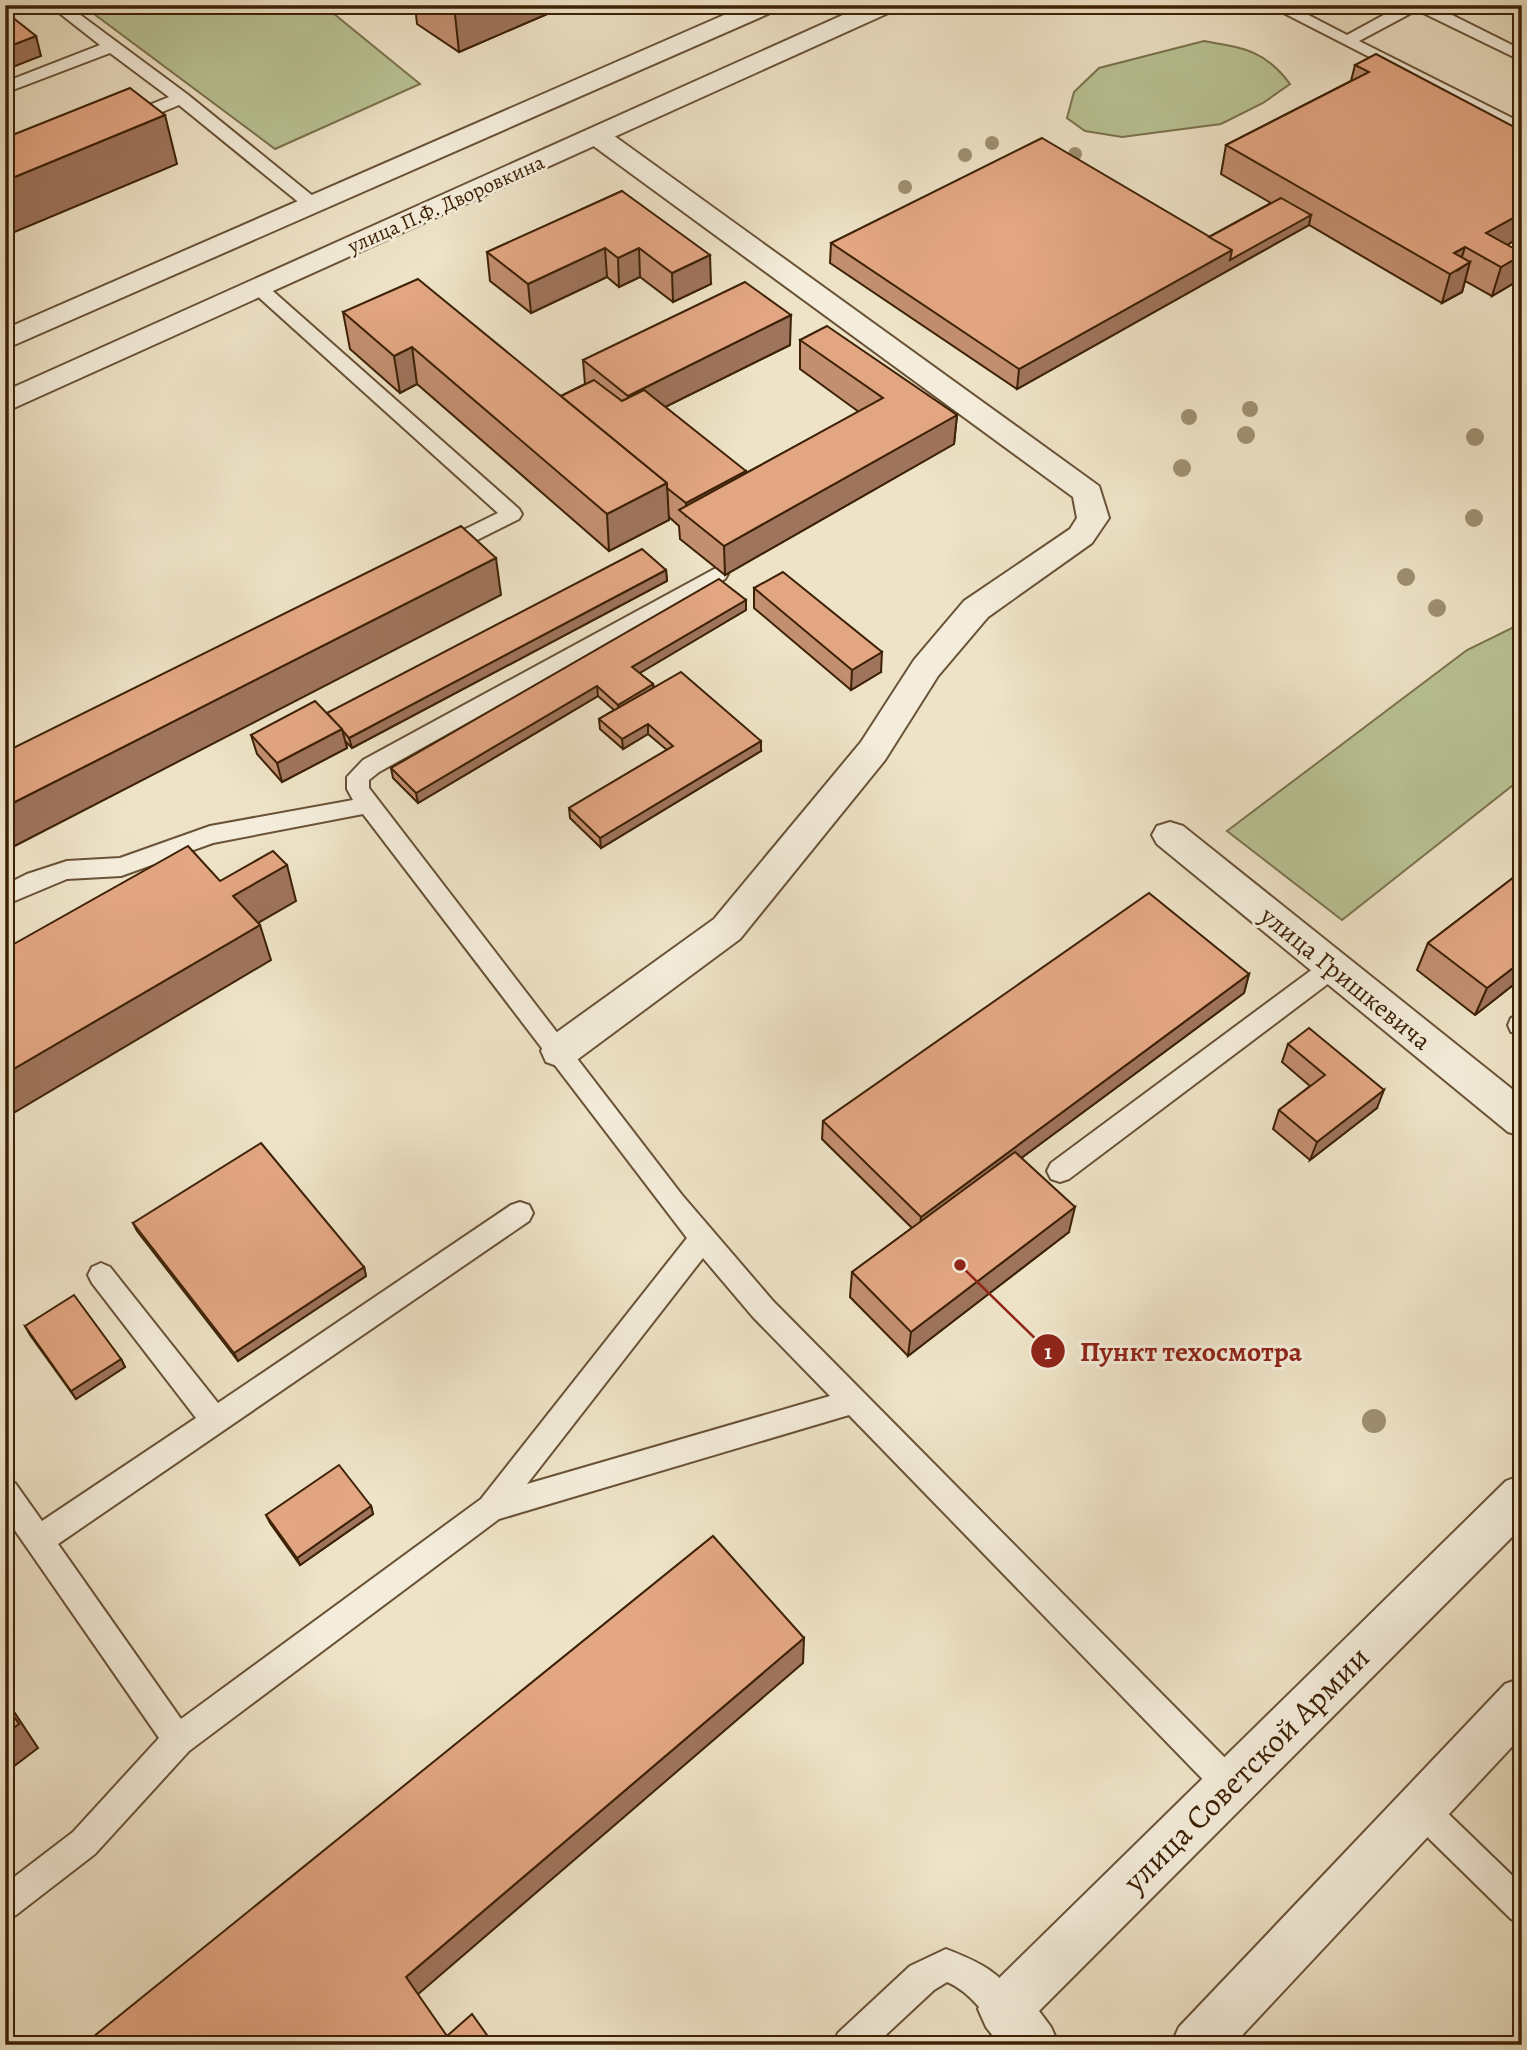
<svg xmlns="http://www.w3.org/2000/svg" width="1527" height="2050" viewBox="0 0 1527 2050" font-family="Alegreya,serif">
<rect width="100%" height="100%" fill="#eee3c7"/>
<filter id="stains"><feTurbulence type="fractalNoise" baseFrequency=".00286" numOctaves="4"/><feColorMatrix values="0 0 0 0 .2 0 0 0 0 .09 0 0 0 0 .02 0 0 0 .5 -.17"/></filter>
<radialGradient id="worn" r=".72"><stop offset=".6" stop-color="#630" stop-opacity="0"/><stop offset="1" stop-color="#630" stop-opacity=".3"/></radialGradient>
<g fill="#b9c395" stroke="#7b724d" stroke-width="2">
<polygon points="82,5 323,5 420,84 275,149"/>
<path d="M 1204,41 C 1243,48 1265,50 1290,84 L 1263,103 L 1221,124 L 1122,137 L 1085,131 L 1067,118 L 1074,92 L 1099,68 Z"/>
<polygon points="1522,623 1522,778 1342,920 1227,831 1467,650"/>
</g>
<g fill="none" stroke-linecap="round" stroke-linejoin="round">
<defs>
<g id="service">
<polygon points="49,5 67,5 187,94 319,201 322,205 319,209 307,209 179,105 131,125 119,125 119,117 169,97 110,53 5,93 5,82 100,45"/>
<polygon points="1268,5 1289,5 1347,35 1402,5 1432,5 1522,50 1522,61 1417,10 1359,41 1522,123 1522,135"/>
<polygon points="260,284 266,285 519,509 522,514 519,519 449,554 435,554 432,549 435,544 498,513 254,293 251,289"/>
<path d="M 718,567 L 725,569 L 728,574 L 725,579 L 379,772 L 369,780 L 369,788 L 682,1195 L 773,1301 L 1241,1774 L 1246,1785 L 1241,1796 L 1230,1801 L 1219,1796 L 849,1415 L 499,1519 L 189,1751 L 95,1854 L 16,1915 L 5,1920 L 5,1884 L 73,1832 L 159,1738 L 5,1516 L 5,1479 L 15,1483 L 42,1521 L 196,1418 L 92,1283 L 88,1275 L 92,1267 L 101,1263 L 110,1267 L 218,1403 L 511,1205 L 520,1202 L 529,1205 L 533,1213 L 529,1221 L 58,1544 L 181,1719 L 481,1499 L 687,1238 L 363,814 L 213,843 L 121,876 L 67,879 L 5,905 L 5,885 L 27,874 L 67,861 L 120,858 L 210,826 L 353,800 L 347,789 L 347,777 L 363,760 ZM 703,1258 L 753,1317 L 830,1396 L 527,1484 Z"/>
<polygon points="1333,958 1341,960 1345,967 1341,974 1069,1179 1060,1182 1051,1179 1047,1171 1051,1163 1325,960"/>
<polygon points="1522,1014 1522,1034 1511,1032 1508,1025 1511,1018"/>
<polygon points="1421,1793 1432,1798 1522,1885 1522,1924 1511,1919 1410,1820 1405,1809 1410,1798"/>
<path d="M 946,1949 C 979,1962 1006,1973 1020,2009 L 1016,2021 L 1004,2025 C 980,2016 975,1994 947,1982 L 934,1990 L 875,2045 L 833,2045 L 838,2033 L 910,1966 Z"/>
</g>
<g id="minor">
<polygon points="597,128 606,130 1099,486 1109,518 1092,543 988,617 938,676 885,760 740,939 574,1062 560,1067 546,1062 541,1051 546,1040 714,919 861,742 914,660 964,601 1070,529 1077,518 1073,497 588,142 584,136 588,130"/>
<polygon points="1170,822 1183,826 1522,1097 1522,1136 1508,1132 1157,844 1152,835 1157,826"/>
</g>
<g id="tertiary">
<polygon points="747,5 780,5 777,10 5,349 5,329"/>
<polygon points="865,5 898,5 895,10 5,412 5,391"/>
<polygon points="1522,1475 1522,1527 1039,2011 1051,2027 1059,2045 1000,2045 986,2027 978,2009 986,1991 1506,1481"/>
<polygon points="1522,1678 1522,1736 1233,2045 1171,2045 1179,2027 1505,1684"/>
</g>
</defs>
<use href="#service" stroke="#695236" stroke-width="4"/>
<use href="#minor" stroke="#695236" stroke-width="4"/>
<use href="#tertiary" stroke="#695236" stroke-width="4"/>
<use href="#service" fill="#f4eddb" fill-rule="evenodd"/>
<use href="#minor" fill="#f4eddb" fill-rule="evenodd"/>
<use href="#tertiary" fill="#f4eddb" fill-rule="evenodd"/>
</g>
<g fill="#9e8f70">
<circle cx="992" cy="143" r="7"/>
<circle cx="1075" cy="154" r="7"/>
<circle cx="965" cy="155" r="7"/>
<circle cx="905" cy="187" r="7"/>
<circle cx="1250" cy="409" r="8"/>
<circle cx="1189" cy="417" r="8"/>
<circle cx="1246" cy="435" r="9"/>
<circle cx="1475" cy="437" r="9"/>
<circle cx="1182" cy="468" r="9"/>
<circle cx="1474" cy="518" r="9"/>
<circle cx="1406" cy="577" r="9"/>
<circle cx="1437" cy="608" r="9"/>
<circle cx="1374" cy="1421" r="12"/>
</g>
<g fill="#c38f71" stroke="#3d2105" stroke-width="2">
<polygon points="415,5 568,5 459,52 417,24"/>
<polygon points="1355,65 1522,131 1522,236 1507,245 1514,283 1492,296 1465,281 1462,292 1442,303 1309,225 1017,389 830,263 831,243 1209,237 1271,203 1221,174 1226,145 1351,81"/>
<polygon points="622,191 711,284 673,302 640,277 619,287 607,277 531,313 490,281 487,252"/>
<polygon points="343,312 561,396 585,384 583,360 790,345 665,407 746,473 859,412 800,369 800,340 957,415 954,444 725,575 680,539 679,526 669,517 669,520 609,551 417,384 400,393 350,349"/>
<polygon points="666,570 667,581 352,748 345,741 347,748 282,782 257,754 251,735 327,713"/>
<polygon points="754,588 881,672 851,690 754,608"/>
<polygon points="746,610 639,673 653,684 654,687 761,751 601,848 570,818 569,808 667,750 648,734 623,749 600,729 599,719 614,710 598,696 418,803 393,778 391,768"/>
<polygon points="1522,871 1522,978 1475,1015 1417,970 1428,943"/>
<polygon points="1249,974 1244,993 1021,1158 1069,1232 908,1356 850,1297 852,1272 912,1228 822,1139 823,1121"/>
<polygon points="1288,1044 1377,1108 1310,1160 1273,1129 1279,1110 1310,1086 1282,1062"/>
<polygon points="133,1223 364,1267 366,1276 238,1361 137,1231"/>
<polygon points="25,1326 121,1359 125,1367 76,1399 30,1335"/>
<polygon points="371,1506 373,1514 300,1565 270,1523 266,1515"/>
</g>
<g fill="#9f745c" stroke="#3d2105" stroke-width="2">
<polygon points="454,5 568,5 459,52"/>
<polygon points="36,36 41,56 5,70 5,48"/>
<polygon points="165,115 177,164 5,236 5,181"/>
<polygon points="1522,213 1522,236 1485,258 1486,233"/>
<polygon points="1311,215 1309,225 1017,389 1019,369 1232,250"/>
<polygon points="1465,247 1458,270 1470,262 1462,292 1442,303 1450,274 1454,253"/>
<polygon points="605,248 607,277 531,313 528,284"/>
<polygon points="639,248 640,277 619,287 618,258"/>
<polygon points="710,255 711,284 673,302 672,273"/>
<polygon points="1522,255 1514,283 1492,296 1501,267"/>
<polygon points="791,315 790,345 629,425 628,396"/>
<polygon points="412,347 417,384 400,393 394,356"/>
<polygon points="957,415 954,444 725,575 724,546"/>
<polygon points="746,471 747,500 686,516 686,503"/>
<polygon points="667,483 669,520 609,551 607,514"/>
<polygon points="496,558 501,595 5,851 5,807"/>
<polygon points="666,570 667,581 352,748 349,738"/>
<polygon points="746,600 746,610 633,677 632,667"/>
<polygon points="882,652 881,672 851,690 852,670"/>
<polygon points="653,684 654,694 619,715 618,705"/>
<polygon points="597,686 598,696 418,803 416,793"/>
<polygon points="648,724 648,734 623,749 622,739"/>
<polygon points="342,729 347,748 282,782 277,763"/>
<polygon points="761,741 761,751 601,848 600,838"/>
<polygon points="287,865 296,901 244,931 233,896"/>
<polygon points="260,925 271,960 5,1118 5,1074"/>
<polygon points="1522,961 1522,978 1475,1015 1487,988"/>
<polygon points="1249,974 1244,993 919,1234 921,1217"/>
<polygon points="1384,1090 1377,1108 1310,1160 1317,1142"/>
<polygon points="1075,1207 1069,1232 908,1356 911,1332"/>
<polygon points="364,1267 366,1276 238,1361 234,1353"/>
<polygon points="121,1359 125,1367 76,1399 71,1391"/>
<polygon points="371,1506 373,1514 300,1565 297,1558"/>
<polygon points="804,1638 803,1663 416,1996 406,1977"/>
<polygon points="5,1670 13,1681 5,1686"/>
<polygon points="5,1698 38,1748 5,1773"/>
</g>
<g fill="#e3a683" stroke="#3d2105" stroke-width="2">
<polygon points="7,13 36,36 5,48 5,14"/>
<polygon points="1376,54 1522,131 1522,213 1486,233 1522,253 1522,255 1501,267 1465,247 1454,253 1470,262 1450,274 1226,145 1369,72 1355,65"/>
<polygon points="130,88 165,115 5,181 5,138"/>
<polygon points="1042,138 1232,250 1019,369 831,243"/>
<polygon points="622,191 710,255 672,273 639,248 618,258 605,248 528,284 487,252"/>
<polygon points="1281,198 1311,215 1230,260 1232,250 1209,237"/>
<polygon points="418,279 667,483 607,514 412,347 394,356 343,312"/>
<polygon points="745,282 791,315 628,396 583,360"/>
<polygon points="827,326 957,415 724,546 679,510 883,398 800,340"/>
<polygon points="594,380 622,401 644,390 746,471 686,503 667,488 667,483 561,396"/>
<polygon points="461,526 496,558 5,807 5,752"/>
<polygon points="642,549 666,570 349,738 327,713"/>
<polygon points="783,572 882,652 852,670 754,588"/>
<polygon points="719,579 746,600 632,667 653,684 618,705 597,686 416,793 391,768"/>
<polygon points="681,672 761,741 600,838 569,808 673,746 648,724 622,739 599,719"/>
<polygon points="315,701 342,729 277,763 251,735"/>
<polygon points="188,846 220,881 273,851 287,865 233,896 260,925 5,1074 5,949"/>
<polygon points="1522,871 1522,961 1487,988 1428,943"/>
<polygon points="1149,893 1249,974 921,1217 823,1121"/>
<polygon points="1309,1028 1384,1090 1317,1142 1279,1110 1325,1075 1288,1044"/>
<polygon points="261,1143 364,1267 234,1353 133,1223"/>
<polygon points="1015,1152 1075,1207 911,1332 852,1272"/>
<polygon points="74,1295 121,1359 71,1391 25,1326"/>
<polygon points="339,1465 371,1506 297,1558 266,1515"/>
<polygon points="713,1536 804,1638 406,1977 447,2036 472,2014 494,2045 83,2045"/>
<polygon points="5,1703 19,1724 5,1734"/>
</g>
<g text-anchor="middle" stroke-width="6" stroke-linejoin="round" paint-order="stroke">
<g font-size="21" fill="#3d2105" stroke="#f4eddb">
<text transform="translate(446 204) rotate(-24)" y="7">улица П.Ф. Дворовкина</text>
</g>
<g font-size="26" fill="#3d2105" stroke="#f4eddb">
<text transform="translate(1346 978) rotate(39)" y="9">улица Гришкевича</text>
</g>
<g font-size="32" fill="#3d2105" stroke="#f4eddb">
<text transform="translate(1246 1769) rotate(-45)" y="11">улица Советской Армии</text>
</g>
</g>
<path fill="none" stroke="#8f2418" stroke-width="2.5" d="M960 1265L1048 1351"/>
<g fill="#8f2418" stroke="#f4eddb" stroke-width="2.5">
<circle cx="960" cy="1265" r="7"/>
<circle cx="1048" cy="1351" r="18"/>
</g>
<g font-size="21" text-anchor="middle" font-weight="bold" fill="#fff">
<text x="1048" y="1359">1</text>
</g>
<g font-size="28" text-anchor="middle" font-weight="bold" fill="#8f2418" stroke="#f4eddb" stroke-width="6" stroke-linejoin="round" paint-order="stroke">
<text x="1191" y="1361">Пункт техосмотра</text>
</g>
<rect width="1527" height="2050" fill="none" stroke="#eee3c7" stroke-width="28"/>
<rect x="7" y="7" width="1513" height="2036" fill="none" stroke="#3d2105" stroke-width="3.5"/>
<rect x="14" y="14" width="1499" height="2022" fill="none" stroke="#3d2105" stroke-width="2"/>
<rect width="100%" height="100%" filter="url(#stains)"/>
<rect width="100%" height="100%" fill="url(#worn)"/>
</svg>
